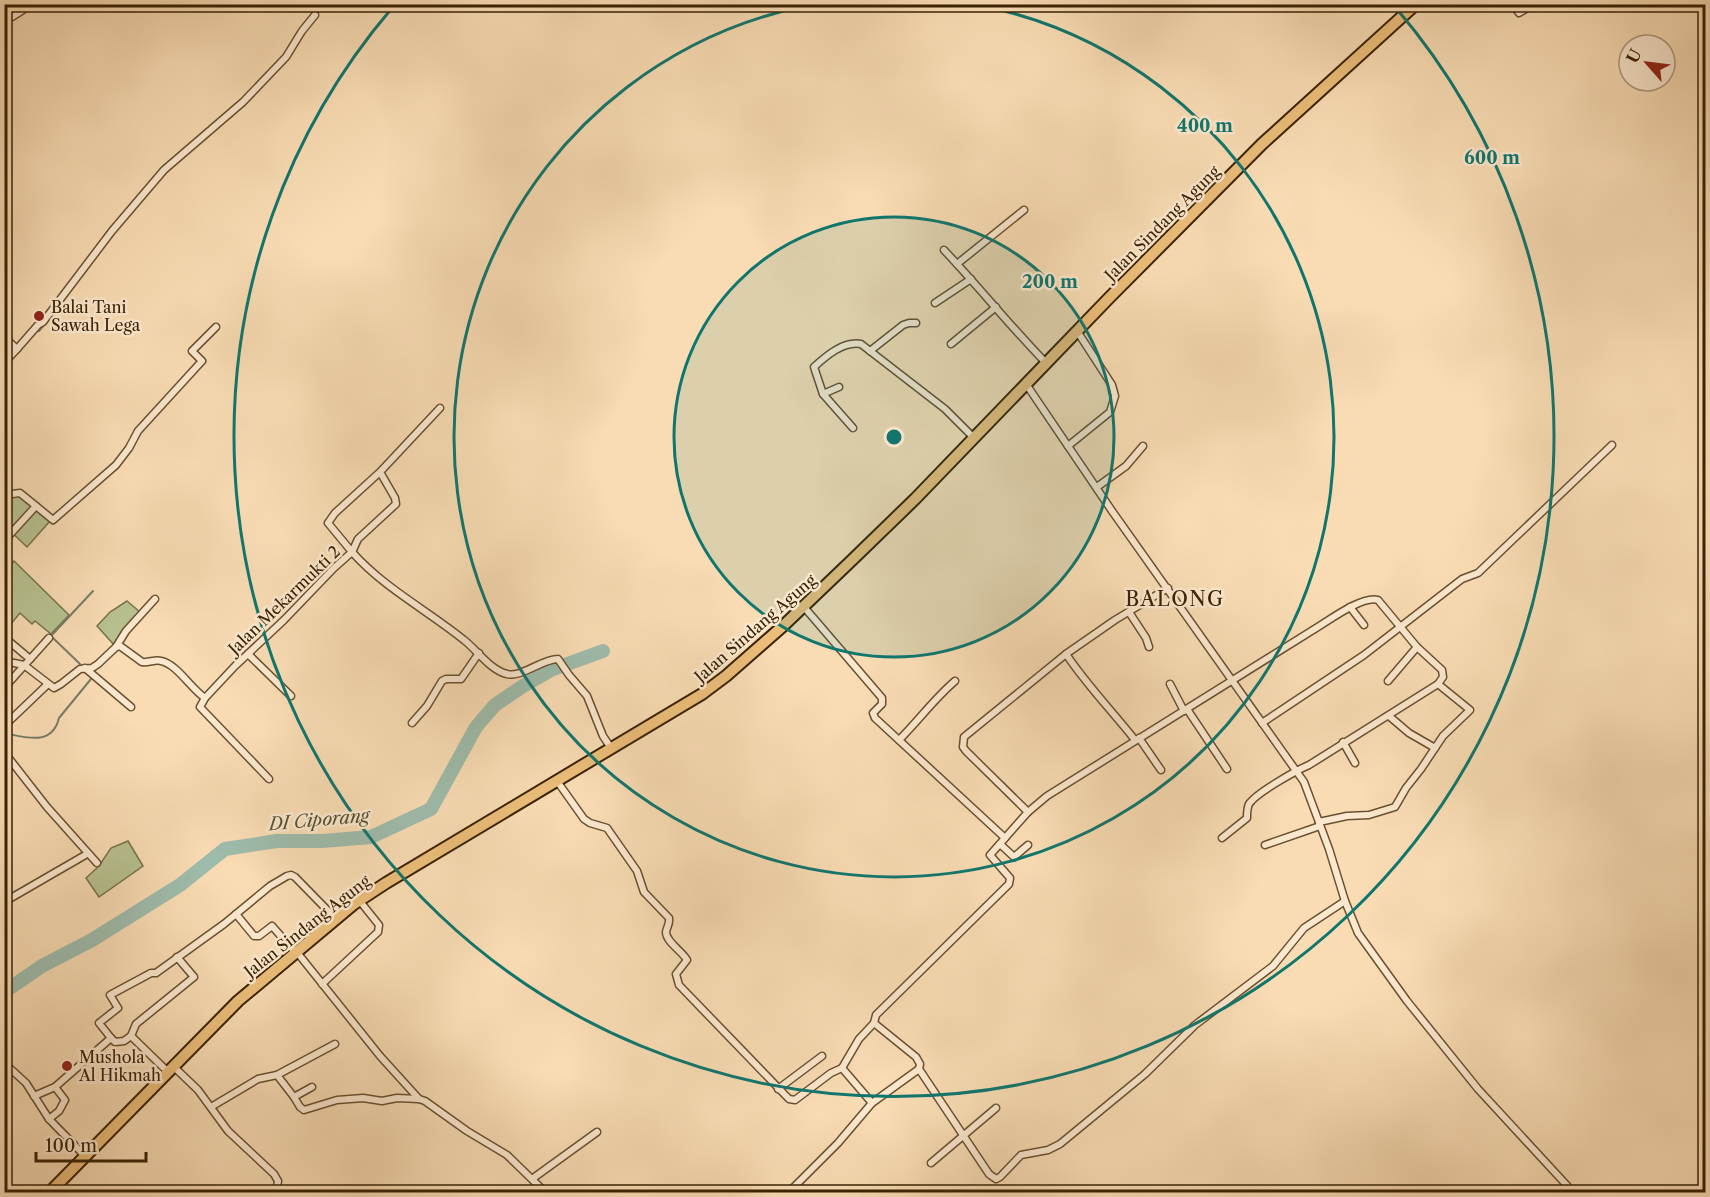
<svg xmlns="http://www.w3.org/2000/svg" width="1710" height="1197" viewBox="0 0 1710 1197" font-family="'Libre Caslon Text',serif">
<rect width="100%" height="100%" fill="#f9dcb4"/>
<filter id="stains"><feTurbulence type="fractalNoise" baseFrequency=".00333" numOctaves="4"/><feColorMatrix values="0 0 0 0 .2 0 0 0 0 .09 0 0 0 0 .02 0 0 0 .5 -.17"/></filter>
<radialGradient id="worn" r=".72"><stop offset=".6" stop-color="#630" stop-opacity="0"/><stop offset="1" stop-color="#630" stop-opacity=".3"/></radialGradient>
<g fill="#b8c291" stroke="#78724a" stroke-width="1.5">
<polygon points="19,495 50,521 27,547 5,526 5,497"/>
<polygon points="14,561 69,615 51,634 35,621 32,624 20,613 11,624 5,618 5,606 10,600 5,596 5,572"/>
<polygon points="127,601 140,612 115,646 97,626 110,612"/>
<polygon points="128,841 143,866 99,897 86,878 99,866 111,848"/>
</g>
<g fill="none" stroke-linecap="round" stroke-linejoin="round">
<g stroke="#767e69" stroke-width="2">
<polyline points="35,330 39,331 44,325"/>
<polyline points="4,367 10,360"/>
<polyline points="80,664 51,636 93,591"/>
<path d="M 4,733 C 25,737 52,747 59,718 L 91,679 L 91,676"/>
</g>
<polyline stroke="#9ebcac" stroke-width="14" points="4,992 42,966 92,940 180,885 225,849 277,841 322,841 371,837 431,809 476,727 495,705 523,686 551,670 603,651"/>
<defs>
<g id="minor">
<polyline points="1512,4 1519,13 1534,4"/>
<polyline points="12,17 23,10 23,4"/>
<path d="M 944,250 C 979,287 1010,326 1046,363"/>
<polyline points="957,264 1024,210"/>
<polyline points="935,303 971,279"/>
<polyline points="4,337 17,349 4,363"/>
<polyline points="951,344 996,307"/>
<polyline points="17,349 38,325 43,322 112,231 164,170 243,102 286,57 302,31 315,15"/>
<polyline points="870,351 903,325 909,323 916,323"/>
<polyline points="1026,384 1112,511 1304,782 1329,849 1345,901 1358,933 1407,1001 1478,1089 1573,1192"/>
<polyline points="839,387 823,394 853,428"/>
<path d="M 823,394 L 814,367 C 826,356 843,341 861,344 L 945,409 L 973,437"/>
<polyline points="1068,446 1110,412 1115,396 1112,385 1077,331"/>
<polyline points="380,472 335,513 328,523 352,552 358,539 396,504 395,498 380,472 440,408"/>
<polyline points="1097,487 1126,466 1143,446"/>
<polyline points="4,495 20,493 36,506 4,541"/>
<polyline points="36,506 53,520 116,465 129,448 138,431 202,361 192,351 216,327"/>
<polyline points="804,607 882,698 882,704 873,713 875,718 1005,838"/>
<polyline points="1350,607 1364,625"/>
<polyline points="1129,612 1146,638 1149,647"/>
<polyline points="4,637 30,659"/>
<polyline points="116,647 126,631 155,599"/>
<polyline points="248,654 291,696"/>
<path d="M 1066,654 C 1086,684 1112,711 1135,740"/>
<path d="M 4,661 L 24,665 L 54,688 L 61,684 L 80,669 L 92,668 L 98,664 L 116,647 L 120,646 L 142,662 C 149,663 155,659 161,661 C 177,664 191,689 205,698 L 235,666 L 284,620 L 334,568 L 352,552 C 384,588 427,610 464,640 C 477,650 490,670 507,674 C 521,678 542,659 558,659 L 569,675 L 587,696 L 603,736 L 611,748"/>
<polyline points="85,668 131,707"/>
<polyline points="1388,681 1417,647"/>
<polyline points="1170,684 1184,711"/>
<polyline points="4,688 49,638"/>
<polyline points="205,698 200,707 269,779"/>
<polyline points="1187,709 1227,769"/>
<polyline points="1389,716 1409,733 1435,748"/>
<polyline points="412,723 427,706 442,681 446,679 461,679 479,653"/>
<polyline points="1262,723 1364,655 1462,579 1478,573 1612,445"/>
<polyline points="4,726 48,684"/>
<polyline points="1139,738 1161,770"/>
<path d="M 899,740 C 919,720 934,699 955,681"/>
<polyline points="1343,742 1355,763"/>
<polyline points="4,752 47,807 97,863"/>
<path d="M 557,781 L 584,819 L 590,823 L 607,828 L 637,871 L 644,892 L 669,918 C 670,924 667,926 666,932 C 666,942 682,951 687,960 L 676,974 L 679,985 L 789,1099 L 795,1100 L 831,1073 L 842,1068 L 872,1103 L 919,1069 L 989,1174 L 996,1179 L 1000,1177 L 1021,1155 L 1048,1150 L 1060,1144 L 1145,1074 L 1195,1025 L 1273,966 L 1304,928 L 1345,901"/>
<polyline points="1028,812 966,751 963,747 964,737 1066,654 1115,620 1168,588"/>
<path d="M 1222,838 L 1247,818 C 1247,814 1247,808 1249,804 C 1256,793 1297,770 1309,765 L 1438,684 L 1470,710 L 1443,736 L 1421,769 L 1406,788 L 1395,807 L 1369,815 L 1347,816 L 1319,822"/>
<polyline points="1000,844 1014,857 1028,845"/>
<polyline points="1265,845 1320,826"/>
<polyline points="4,902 87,854"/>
<polyline points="236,914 254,936 259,936 272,926 295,952"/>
<polyline points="296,951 380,1056 419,1099"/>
<polyline points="322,984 378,932 379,925 359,900"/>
<polyline points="131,1036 136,1024 194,977 177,957"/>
<polyline points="111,1038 99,1023 118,1008 110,995 151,973 156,973 224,924 270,886 287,876 291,875 295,877 336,919"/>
<polyline points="4,1063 26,1083 49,1119 85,1156"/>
<polyline points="173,1066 198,1090 228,1131 274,1174 278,1181 277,1187 274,1192"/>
<polyline points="842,1068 859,1039 874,1023"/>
<path d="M 919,1069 L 920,1064 L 916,1057 L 874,1023 L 876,1015 L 1009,884 L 1010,878 L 990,855 L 1028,812 L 1047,796 L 1313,630 C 1327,622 1362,595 1378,600 L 1417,647 L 1442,670 L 1443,677 L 1438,684"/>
<polyline points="277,1075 294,1097 312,1087"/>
<polyline points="778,1089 822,1056"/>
<polyline points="34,1096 55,1087 111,1038 115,1042 124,1041 131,1036 168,1072"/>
<polyline points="294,1097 300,1107 304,1110 337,1100 363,1098 382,1101 397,1098 419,1099 425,1101 467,1131 507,1155 545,1192"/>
<polyline points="211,1107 258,1079 277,1075 335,1044"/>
<polyline points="49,1119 59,1111 65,1100 55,1087"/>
<polyline points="931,1163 996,1108"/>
<polyline points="532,1179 597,1132"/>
<polyline points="789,1192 838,1143 872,1103"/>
</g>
<polyline id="primary" points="50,1192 238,1001 354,904 386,883 702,694 726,676 783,626 849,563 915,499 1109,298 1262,144 1416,4"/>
</defs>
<use href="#minor" stroke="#695030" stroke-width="9"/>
<use href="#primary" stroke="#392204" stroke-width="14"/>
<use href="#minor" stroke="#fbe8ce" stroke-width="6"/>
<use href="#primary" stroke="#ecbe7a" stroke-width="10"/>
</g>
<circle cx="894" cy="437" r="220" fill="#0f766e" fill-opacity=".12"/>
<g fill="none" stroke="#0f766e" stroke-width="3">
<circle cx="894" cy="437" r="220"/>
<path d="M978 5A440 440 0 1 1 810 5"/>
<path d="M1396 8A660 660 0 1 1 392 8"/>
</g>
<g fill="#8f2418" stroke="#fbe8ce" stroke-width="2">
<circle cx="39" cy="316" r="6"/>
<circle cx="67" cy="1066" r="6"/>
</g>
<g text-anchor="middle" stroke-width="5" stroke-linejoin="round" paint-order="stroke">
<g font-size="16" fill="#392204" stroke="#fbe8ce">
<text transform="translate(1162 223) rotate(-45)" y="6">Jalan Sindang Agung</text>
<text transform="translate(284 600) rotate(-44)" y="6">Jalan Mekarmukti 2</text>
<text transform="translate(755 628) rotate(-41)" y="6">Jalan Sindang Agung</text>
<text transform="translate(307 926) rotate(-38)" y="6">Jalan Sindang Agung</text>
</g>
<g font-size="16" fill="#392204" stroke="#fbe8ce" text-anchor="start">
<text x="51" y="313">Balai Tani<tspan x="51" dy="18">Sawah Lega</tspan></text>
<text x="79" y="1063">Mushola<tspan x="79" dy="18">Al Hikmah</tspan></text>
</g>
<g font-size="18" font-style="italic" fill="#575036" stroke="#fbe8ce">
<text transform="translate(319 820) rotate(-5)" y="6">DI Ciporang</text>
</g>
<g font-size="20" letter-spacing="1.5" fill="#392204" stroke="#fbe8ce">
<text x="1175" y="606">BALONG</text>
</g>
</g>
<circle cx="894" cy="437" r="9" fill="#0f766e" stroke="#fbe8ce" stroke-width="3"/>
<g font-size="18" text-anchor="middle" font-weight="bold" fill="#0f766e" stroke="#fbe8ce" stroke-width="5" stroke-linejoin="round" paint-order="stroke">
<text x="1205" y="132">400 m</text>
<text x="1492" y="164">600 m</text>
<text x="1050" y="288">200 m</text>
</g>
<rect width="1710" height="1197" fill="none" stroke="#f9dcb4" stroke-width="24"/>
<rect x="6" y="6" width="1698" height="1185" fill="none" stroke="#392204" stroke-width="3"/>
<rect x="12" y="12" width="1686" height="1173" fill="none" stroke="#392204" stroke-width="1.5"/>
<g transform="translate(1647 63) rotate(298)"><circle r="28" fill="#fbe8ce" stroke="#ad997d" stroke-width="1.5"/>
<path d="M0-4.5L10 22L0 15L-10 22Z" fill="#8f2418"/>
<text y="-9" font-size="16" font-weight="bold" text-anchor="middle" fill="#392204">U</text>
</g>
<path d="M36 1152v9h110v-9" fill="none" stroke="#392204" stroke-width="3"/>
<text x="45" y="1152" font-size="18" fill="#392204" stroke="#fbe8ce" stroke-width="4.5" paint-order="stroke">100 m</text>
<rect width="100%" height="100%" filter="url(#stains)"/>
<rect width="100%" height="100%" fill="url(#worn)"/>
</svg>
